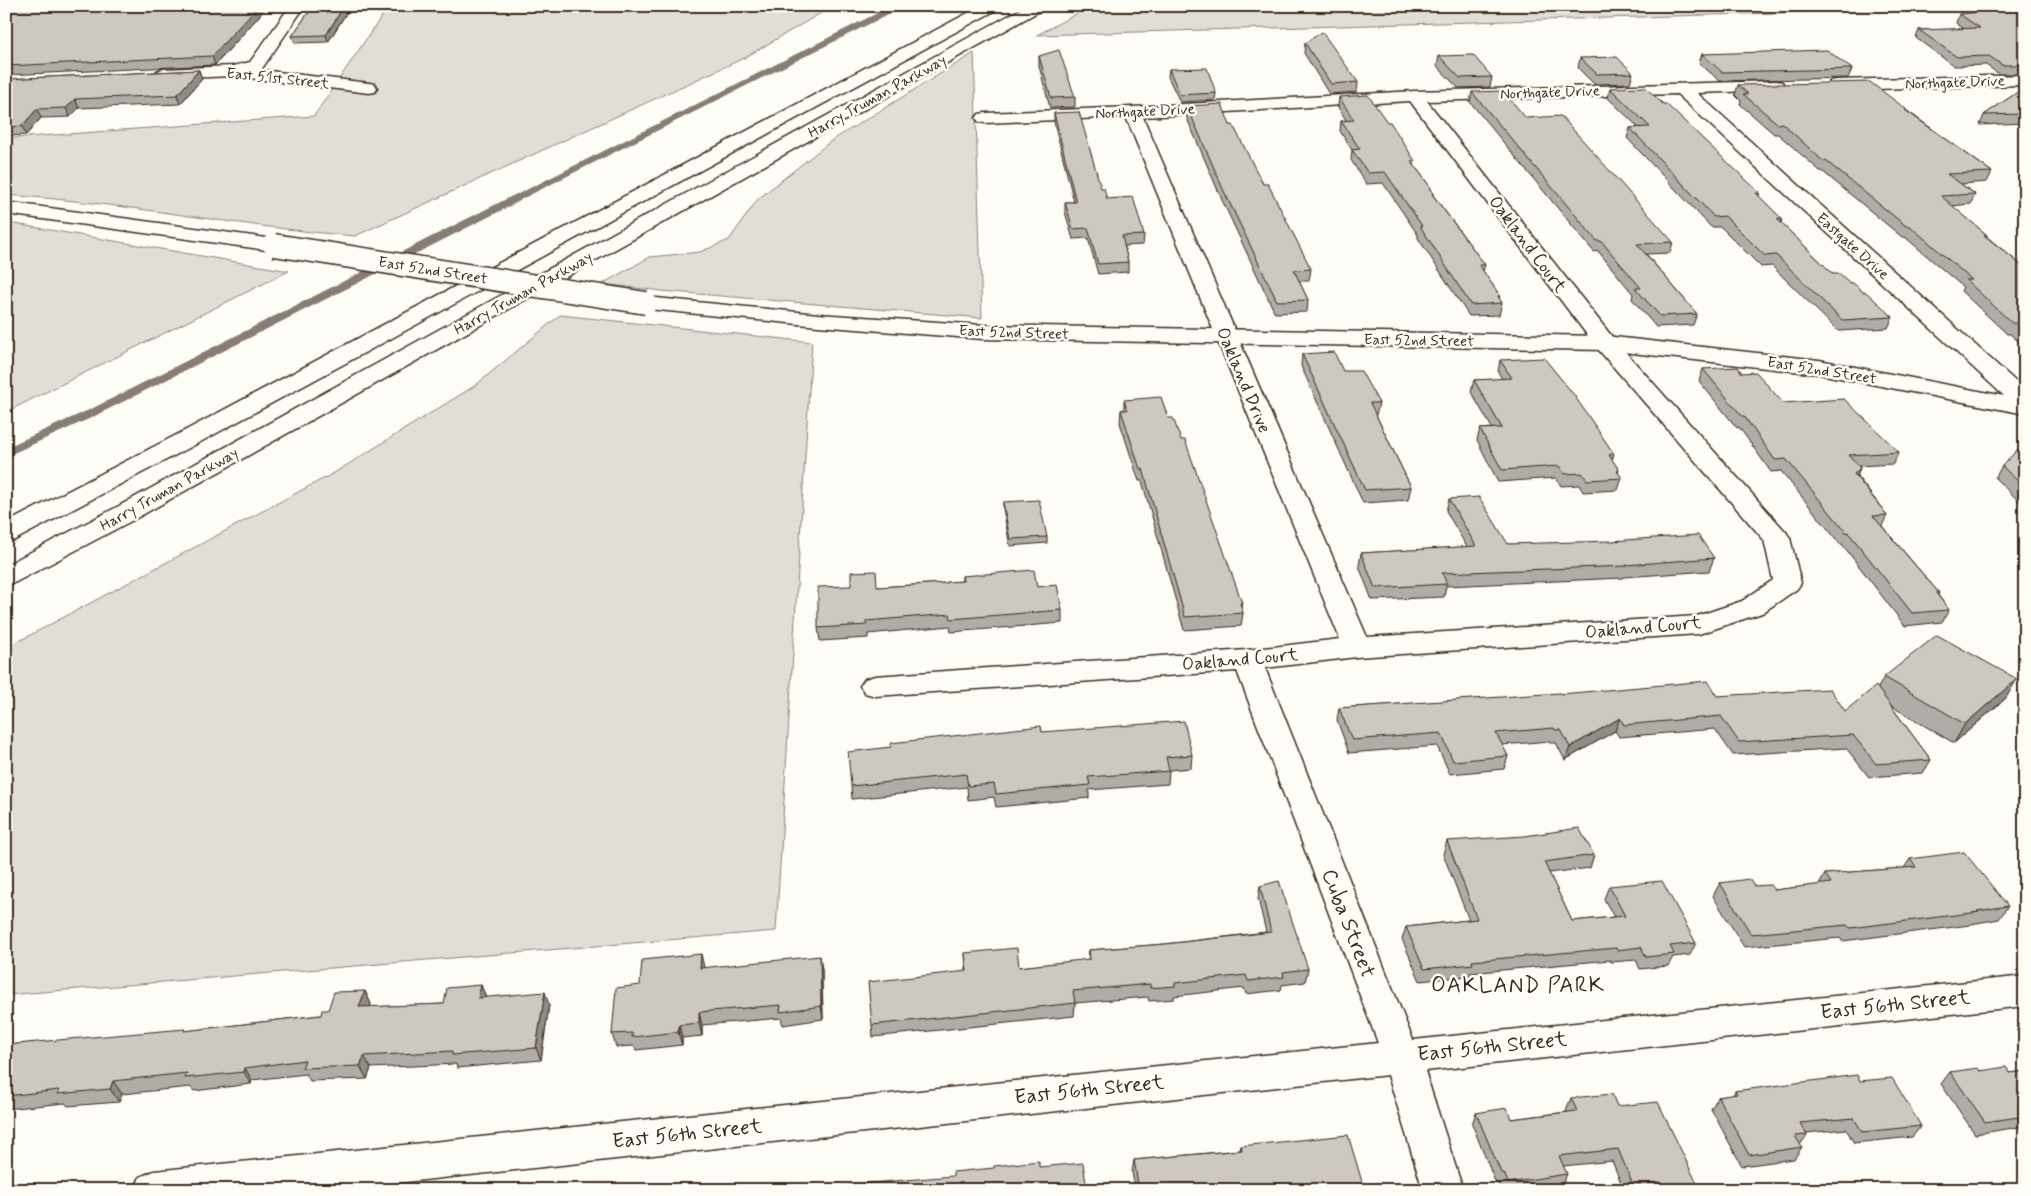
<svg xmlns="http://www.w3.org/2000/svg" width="2031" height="1196" viewBox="0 0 2031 1196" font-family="Mynerve,sans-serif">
<rect width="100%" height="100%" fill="#fdfcf7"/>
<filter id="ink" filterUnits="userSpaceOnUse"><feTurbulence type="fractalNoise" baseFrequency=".02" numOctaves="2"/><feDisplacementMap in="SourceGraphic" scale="10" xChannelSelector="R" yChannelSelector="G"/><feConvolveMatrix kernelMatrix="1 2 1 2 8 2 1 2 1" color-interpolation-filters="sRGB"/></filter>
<g filter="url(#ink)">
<g fill="#e1ded7" stroke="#8e847a">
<path d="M 517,6 L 833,6 L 744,58 L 355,236 C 238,227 123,202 6,195 L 6,144 L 13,138 L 314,116 L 384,13 Z"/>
<polygon points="1091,6 1895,6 1875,10 1037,35"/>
<polygon points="974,53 982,318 662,291 602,284 650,257 700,252 729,240 758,199 831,141"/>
<polygon points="6,223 15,224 289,271 6,412"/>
<polygon points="560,315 812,342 776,931 6,995 6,648 334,473 476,385"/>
</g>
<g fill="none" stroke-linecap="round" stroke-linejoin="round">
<polyline stroke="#887d74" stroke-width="6" points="515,199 898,6"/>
<polyline stroke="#887d74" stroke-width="8" points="6,452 92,413 517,198"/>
<defs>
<g id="minor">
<polygon points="290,6 305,6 261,70 369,83 375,84 377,88 375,92 369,93 233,76 163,79 157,77 155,74 157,71 163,69 233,66 250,62"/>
<polygon points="2025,75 2025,85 1836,90 1830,89 1828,85 1830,81 1836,80"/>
<path d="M 1776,81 L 1782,82 L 1784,86 L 1782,90 L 1697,93 L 2025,390 L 2025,410 L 2017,408 L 1677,94 L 1427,101 L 1613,338 L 1786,532 L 1790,538 L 1801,583 L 1797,589 L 1762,613 L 1699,634 L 1357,657 L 1265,668 L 1413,1040 L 2025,976 L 2025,1006 L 1425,1071 L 1463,1190 L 1423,1190 L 1388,1075 L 332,1190 L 134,1190 L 140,1177 L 154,1171 L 1378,1043 L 1237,671 L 875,696 L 865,693 L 860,686 L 865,679 L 875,676 L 1247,650 L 1340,639 L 1126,117 L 985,123 L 979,122 L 976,118 L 979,114 L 985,113 L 1132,107 L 1415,91 ZM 1410,101 L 1597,348 L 1764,540 L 1773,580 L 1742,601 L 1697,616 L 1367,637 L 1143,117 Z"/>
</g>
<g id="major">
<polygon points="6,202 274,239 281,241 284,245 281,249 274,251 6,214"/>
<polygon points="646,297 818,314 983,325 1605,336 1819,360 2025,400 2025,414 1819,374 1605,350 983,339 818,326 638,308 635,303 638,298"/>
</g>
<g id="highway">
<polygon points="981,6 1000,6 998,9 204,440 15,540 6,542 6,523 186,430"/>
<polygon points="1026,6 1045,6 1043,9 135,519 16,582 6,585 6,565 117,507"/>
</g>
</defs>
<use href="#minor" stroke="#3b2a1e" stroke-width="3"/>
<use href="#major" stroke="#3b2a1e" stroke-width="3"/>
<use href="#highway" stroke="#3b2a1e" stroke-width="3"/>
<use href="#minor" fill="#fdfcf7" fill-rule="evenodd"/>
<use href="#major" fill="#fdfcf7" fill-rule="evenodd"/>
<use href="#highway" fill="#fdfcf7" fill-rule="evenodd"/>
<defs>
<polyline id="major-bridge" points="274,245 646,303"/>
</defs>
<use href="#major-bridge" stroke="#3b2a1e" stroke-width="25" stroke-linecap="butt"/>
<use href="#major-bridge" stroke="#fdfcf7" stroke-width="22"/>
</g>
<g fill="#b0aca7" stroke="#3b2a1e">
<polygon points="6,6 260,15 215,65 6,75"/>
<polygon points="313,6 383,6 384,11 347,12 328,42 295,43 292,36"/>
<polygon points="2025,12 2025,74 1999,74 1986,65 1954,66 1916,38 1919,30 1964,29 1956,23 1959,14"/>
<polygon points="1305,43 1358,82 1357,92 1329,94 1304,53"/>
<polygon points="1702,54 1852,69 1848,78 1720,81 1699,63"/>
<polygon points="1039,56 1075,97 1075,107 1050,108 1039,66"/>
<polygon points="1439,56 1492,77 1490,87 1458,88 1437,66"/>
<polygon points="1580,58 1633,73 1630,83 1594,84 1578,68"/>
<polygon points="1169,69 1216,93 1215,100 1180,102 1168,77"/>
<polygon points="199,70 202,79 180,104 79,108 70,117 41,118 26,135 6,136 6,79"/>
<polygon points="2021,78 2025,78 2025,123 1980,125 1984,115 2021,90 2017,87"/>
<polygon points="1738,85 1906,110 1992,172 1987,182 1961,184 1975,194 1971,204 1952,206 1987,235 1987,237 2025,268 2025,347 2010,334 2007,334 1961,291 1963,287 1905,237 1902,237 1822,171 1820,171 1778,134 1774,134 1740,104 1741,101 1735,95"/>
<polygon points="1610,88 1760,193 1759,196 1782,219 1781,223 1833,274 1850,283 1863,292 1893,317 1888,328 1838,331 1772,266 1761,267 1721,227 1711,227 1627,138 1630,128 1638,127 1608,98"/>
<polygon points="1472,92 1526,118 1673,242 1670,253 1646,254 1697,314 1693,325 1656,327 1632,299 1633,294 1598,251 1594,252 1470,102"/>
<polygon points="1339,97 1415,161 1414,165 1431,188 1430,190 1433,193 1433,195 1485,265 1483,271 1500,296 1499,299 1502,303 1499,315 1469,316 1418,238 1418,235 1383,183 1366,184 1351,160 1352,150 1340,131 1341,121 1346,120 1338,107"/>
<polygon points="1187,106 1230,125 1311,269 1309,281 1299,281 1308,300 1307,312 1275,313 1222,200 1186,116"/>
<polygon points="1054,113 1101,188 1107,199 1144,235 1143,245 1124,246 1128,262 1128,272 1098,274 1088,238 1073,239 1065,212 1065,202 1074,202 1054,122"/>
<polygon points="1302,354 1343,371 1379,403 1376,415 1411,487 1408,500 1363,503 1301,366"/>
<polygon points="1500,360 1614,454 1612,460 1619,470 1618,473 1622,478 1618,490 1583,492 1579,485 1561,486 1556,478 1498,482 1477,440 1480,429 1492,428 1471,392 1474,380 1502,379 1498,372"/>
<polygon points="1703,369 1742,373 1783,403 1899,452 1893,464 1859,466 1860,468 1857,476 1887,515 1882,526 1939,593 1938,595 1949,610 1942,622 1905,626 1842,544 1840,544 1781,471 1771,472 1739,427 1737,428 1699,381"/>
<polygon points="1124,400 1168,418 1242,603 1241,607 1243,613 1241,626 1184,630 1142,481 1139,481 1120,423 1121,410 1124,410"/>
<polygon points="2025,456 2025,507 1995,478 2002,466"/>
<polygon points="1449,499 1508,544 1714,558 1709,571 1624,577 1623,578 1446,586 1444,597 1372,600 1359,566 1361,553 1467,547 1446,511"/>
<polygon points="1003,502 1047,537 1047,543 1010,546 1003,509"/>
<polygon points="962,576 1037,587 1062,610 1062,623 951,632 950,626 868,634 868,638 820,641 818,628 878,587 947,583 962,581"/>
<polygon points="1884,677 2006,698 1954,743 1891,706 1931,760 1923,773 1869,777 1846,748 1733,755 1715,729 1619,737 1615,731 1565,760 1556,743 1551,743 1550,741 1502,745 1508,756 1504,769 1450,774 1437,746 1349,753 1337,720 1339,708 1561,694 1717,696 1845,711 1878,688"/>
<polygon points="1042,732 1192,755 1191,768 1169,770 1168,784 1089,790 1089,798 996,807 994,797 968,800 967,787 852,799 851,786"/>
<polygon points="1447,841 1594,855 1590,868 1549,873 1572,921 1614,917 1604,899 1609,886 1696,943 1690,955 1673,957 1668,966 1640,969 1636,960 1611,962 1610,960 1470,973 1469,976 1420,981 1402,939 1406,927 1469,920 1443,854"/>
<polygon points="1910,859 2008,906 1999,919 1971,924 1970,925 1842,941 1840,938 1744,947 1713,896 1720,883 1754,886 1774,890 1819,885 1825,874 1904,868"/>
<polygon points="1260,886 1308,969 1305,982 1282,985 1281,990 1246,994 1244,988 1174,996 1174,999 1149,1001 1148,997 1075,1003 1074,1016 873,1037 872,1025 966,971 965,953 1019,967 1088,960 1089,950 1165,944 1266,932 1258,899"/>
<polygon points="704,968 822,969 823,1019 783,1025 781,1018 702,1025 702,1036 682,1038 682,1045 636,1050 634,1046 616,1047 612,1034 640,985"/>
<polygon points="481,985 486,998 549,1005 541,1060 457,1068 456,1064 371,1068 367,1079 310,1081 306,1074 252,1080 251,1084 194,1091 190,1087 122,1094 119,1102 68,1106 65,1103 6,1109 6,1045 186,1031 321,1015 328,1010 365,991 371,1004 370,1007 444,1004"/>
<polygon points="1980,1071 2010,1073 2025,1071 2025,1126 1975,1134 1941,1084 1950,1072"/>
<polygon points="1860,1081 1921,1126 1912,1137 1854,1143 1846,1129 1806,1133 1807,1135 1800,1145 1802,1147 1794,1159 1742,1166 1711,1109 1718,1097 1733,1095 1735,1091"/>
<polygon points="1571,1098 1617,1106 1700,1190 1624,1190 1612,1161 1563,1166 1567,1174 1562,1186 1534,1190 1501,1190 1500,1184 1496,1184 1472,1124 1476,1113 1511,1119 1567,1112 1566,1110"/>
<polygon points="1241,1146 1363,1185 1362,1190 1135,1190 1132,1172 1134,1160 1240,1150"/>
</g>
<g fill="#908c88" stroke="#3b2a1e">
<polygon points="258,6 266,6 260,15 215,65 212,56"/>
<polygon points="344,6 346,6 347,12 328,42 326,35"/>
<polygon points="199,70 202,79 180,104 177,95"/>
<polygon points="75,99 79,108 70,117 66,108"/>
<polygon points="37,109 41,118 26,135 22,126"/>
<polygon points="1860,468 1855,480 1854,474"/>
<polygon points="2017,679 2006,698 1954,743 1965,724"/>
<polygon points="1620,718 1615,731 1565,760 1570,747"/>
<polygon points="701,954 704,967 703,981 700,968"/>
<polygon points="820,956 822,969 823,1019 821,1006"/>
<polygon points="481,985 486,998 478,998"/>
<polygon points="365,991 371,1004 366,1020 359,1007"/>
<polygon points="545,992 549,1005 541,1060 536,1048"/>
<polygon points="699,1012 702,1025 702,1036 699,1023"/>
<polygon points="679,1025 682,1038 682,1045 678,1032"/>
<polygon points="364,1056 371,1068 367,1079 360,1066"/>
<polygon points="245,1068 252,1080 251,1084 244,1072"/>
<polygon points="113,1081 122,1094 119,1102 110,1089"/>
</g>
<g fill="#cdc8c2" stroke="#3b2a1e">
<polygon points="6,6 258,6 212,56 6,66"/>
<polygon points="313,6 344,6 326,35 292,36"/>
<polygon points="2019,8 2025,12 2025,65 2002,65 1989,56 1957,57 1919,30 1980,28 1959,14"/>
<polygon points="1322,32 1358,82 1331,84 1305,43"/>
<polygon points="1059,50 1075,97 1051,98 1039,56"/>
<polygon points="1827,50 1852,69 1722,72 1702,54"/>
<polygon points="1473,55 1492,77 1460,78 1439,56"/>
<polygon points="1617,57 1633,73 1597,74 1580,58"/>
<polygon points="1207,68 1216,93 1180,95 1169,69"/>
<polygon points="199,70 177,95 75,99 66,108 37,109 22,126 6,127 6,79"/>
<polygon points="1870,82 1906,109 1905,110 1992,172 1947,174 1975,194 1941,196 1987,235 1984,235 2025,268 2025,330 2016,323 2012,323 1966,280 1972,280 1910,226 1906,226 1826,161 1823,161 1782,123 1778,124 1743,94 1748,94 1738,85"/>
<polygon points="1645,87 1663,104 1666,104 1760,193 1756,193 1782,219 1777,219 1833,274 1840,274 1850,283 1853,283 1863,292 1866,292 1893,317 1842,320 1776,255 1765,256 1725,216 1714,217 1630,128 1650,127 1610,88"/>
<polygon points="2025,87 2025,114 1984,115"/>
<polygon points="1503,91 1526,118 1561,116 1673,242 1637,244 1697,314 1660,316 1635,288 1641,288 1601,241 1597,241 1472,92"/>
<polygon points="1368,95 1387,122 1390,122 1415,161 1411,161 1431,188 1429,188 1433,193 1432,194 1485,265 1479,265 1500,296 1498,296 1502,303 1471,305 1420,226 1422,226 1385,172 1368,173 1352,150 1360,149 1341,121 1354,120 1339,97"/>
<polygon points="1222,104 1230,125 1233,125 1263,184 1268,184 1311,269 1294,270 1308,300 1277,301 1223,189 1187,106"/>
<polygon points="1079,112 1101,188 1104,188 1107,199 1133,197 1144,235 1122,236 1128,262 1098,264 1088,228 1073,229 1065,202 1076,202 1054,113"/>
<polygon points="1334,352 1343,371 1361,371 1379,403 1370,403 1411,487 1365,490 1302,354"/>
<polygon points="1544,358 1574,395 1614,454 1609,455 1619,470 1617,471 1622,478 1587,480 1582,473 1565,474 1559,466 1502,470 1480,429 1502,428 1474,380 1512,378 1500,360"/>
<polygon points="1738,367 1742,373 1756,372 1783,403 1844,399 1899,452 1849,455 1860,468 1854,474 1887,515 1873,516 1939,593 1936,593 1949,610 1912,613 1848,532 1846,532 1786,459 1775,460 1744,416 1742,416 1703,369"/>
<polygon points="1161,397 1168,418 1173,418 1181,440 1185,440 1242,603 1240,603 1243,613 1185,617 1143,469 1140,469 1121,410 1127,410 1124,400"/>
<polygon points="2018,449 2025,456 2025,488 2002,466"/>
<polygon points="1479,497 1508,544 1611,541 1698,535 1714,558 1626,565 1627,566 1442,573 1447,584 1375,588 1361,553 1476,546 1449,499"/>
<polygon points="1039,500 1047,537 1010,539 1003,502"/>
<polygon points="1034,570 1037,587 1057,585 1062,610 951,619 950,614 866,621 867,625 818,628 818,587 851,586 851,572 876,571 877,587 947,583 947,582 963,581 962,576"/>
<polygon points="1937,635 2017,679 1965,724 1884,677"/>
<polygon points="1708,681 1717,696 1830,689 1845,711 1876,686 1931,760 1876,764 1853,735 1739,742 1721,716 1624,725 1620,718 1570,747 1561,730 1555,730 1554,728 1496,733 1508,756 1453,761 1441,733 1352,740 1339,708 1560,693 1561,694"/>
<polygon points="1184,721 1192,755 1166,757 1169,771 1088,777 1090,785 996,794 994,784 968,786 966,774 851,786 848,752 891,747 891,743 1041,726 1042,732"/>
<polygon points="1579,828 1594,855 1544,862 1572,921 1625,916 1609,886 1662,881 1696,943 1670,946 1674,954 1646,957 1641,947 1617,950 1616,948 1472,961 1473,964 1424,969 1406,927 1477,919 1447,841 1525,836"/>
<polygon points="1964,852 2008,906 1977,911 1979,912 1850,928 1847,925 1751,934 1720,883 1749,879 1754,886 1770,885 1774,890 1831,883 1825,874 1916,867 1910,859"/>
<polygon points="1279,881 1308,969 1283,972 1284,977 1248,981 1246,975 1175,983 1175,986 1150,988 1150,984 1073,991 1075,1003 872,1025 868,982 967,971 965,953 1017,948 1019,967 1090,959 1089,950 1165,944 1271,932 1260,886"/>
<polygon points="701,954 700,968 820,956 821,1006 780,1012 781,1005 699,1012 699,1023 679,1025 678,1032 632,1037 632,1033 612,1034 616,988 640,985 642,960"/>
<polygon points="481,985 478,998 545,992 536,1048 452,1055 452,1051 364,1056 360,1066 302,1068 305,1060 245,1068 244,1072 185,1078 187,1073 113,1081 110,1089 58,1094 59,1090 6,1096 6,1045 58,1040 185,1029 184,1031 321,1015 322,1010 328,1010 334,992 365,991 359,1007 444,1004 447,988"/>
<polygon points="2006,1067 2010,1073 2025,1071 2025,1116 1985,1122 1950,1072 1978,1068 1980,1071"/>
<polygon points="1857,1075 1860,1081 1892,1078 1921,1126 1862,1132 1854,1118 1800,1123 1807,1135 1795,1136 1802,1147 1749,1155 1718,1097 1737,1094 1735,1091"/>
<polygon points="1612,1094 1617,1106 1658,1102 1700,1190 1664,1190 1660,1182 1633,1185 1618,1149 1559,1156 1567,1174 1508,1183 1504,1173 1501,1173 1476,1113 1507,1108 1511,1119 1577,1111 1571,1098"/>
<polygon points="1348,1135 1363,1185 1321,1190 1139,1190 1134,1160 1242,1150 1241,1146"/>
<polygon points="1039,1161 1039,1167 1083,1163 1087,1190 815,1190 859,1184 953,1176 953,1172 994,1168 994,1166"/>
<polygon points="794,1186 794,1190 761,1190"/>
</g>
</g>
<g text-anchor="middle" stroke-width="5" stroke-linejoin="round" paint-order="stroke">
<g font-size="15" fill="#3b2a1e" stroke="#fdfcf7">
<text transform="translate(278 78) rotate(6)" y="5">East 51st Street</text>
<text transform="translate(1955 82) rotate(-2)" y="5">Northgate Drive</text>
<text transform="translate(1550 92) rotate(-2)" y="5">Northgate Drive</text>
<text transform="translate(877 96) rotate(-29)" y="5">Harry Truman Parkway</text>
<text transform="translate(1145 111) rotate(-3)" y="5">Northgate Drive</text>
<text transform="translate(1853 246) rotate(42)" y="5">Eastgate Drive</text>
<text transform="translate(433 270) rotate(9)" y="5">East 52nd Street</text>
<text transform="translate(523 293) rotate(-29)" y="5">Harry Truman Parkway</text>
<text transform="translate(1014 332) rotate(2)" y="5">East 52nd Street</text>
<text transform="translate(1419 340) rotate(1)" y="5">East 52nd Street</text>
<text transform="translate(1822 370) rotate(9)" y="5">East 52nd Street</text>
<text transform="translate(169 489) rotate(-29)" y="5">Harry Truman Parkway</text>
</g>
<g font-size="18" fill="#3b2a1e" stroke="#fdfcf7">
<text transform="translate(1528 244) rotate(53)" y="6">Oakland Court</text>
<text transform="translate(1244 380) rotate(67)" y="6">Oakland Drive</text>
<text transform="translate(1643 627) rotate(-5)" y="6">Oakland Court</text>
<text transform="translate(1240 659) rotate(-5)" y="6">Oakland Court</text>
</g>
<g font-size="21" fill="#3b2a1e" stroke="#fdfcf7">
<text transform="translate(1349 923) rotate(69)" y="7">Cuba Street</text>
<text transform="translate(1895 1004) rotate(-6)" y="7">East 56th Street</text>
<text transform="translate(1492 1046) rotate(-6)" y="7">East 56th Street</text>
<text transform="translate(1089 1089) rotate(-6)" y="7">East 56th Street</text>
<text transform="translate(687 1133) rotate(-6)" y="7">East 56th Street</text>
</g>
<g font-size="22" letter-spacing="1" fill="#3b2a1e" stroke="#fdfcf7">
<text x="1518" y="992">OAKLAND PARK</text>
</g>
</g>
<rect width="2031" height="1196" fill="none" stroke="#fdfcf7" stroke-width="25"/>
<rect x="12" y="12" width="2006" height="1171" fill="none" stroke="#3b2a1e" stroke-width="2" filter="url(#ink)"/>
</svg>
